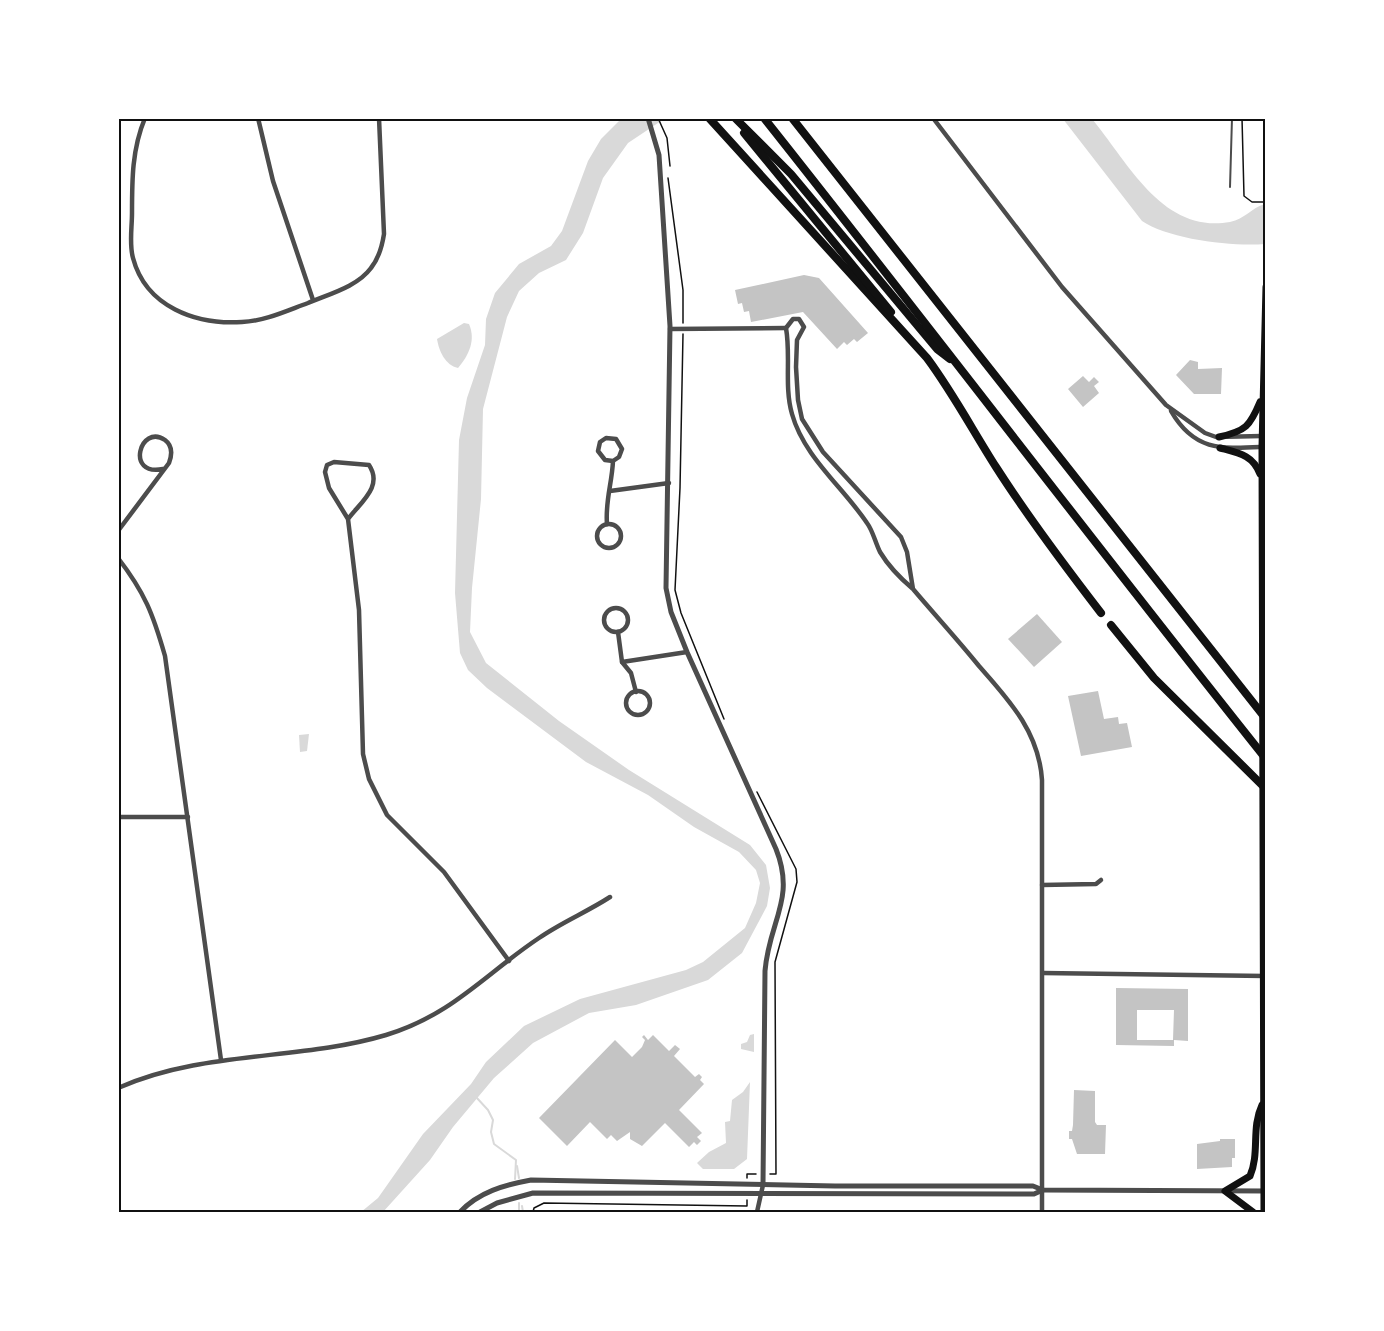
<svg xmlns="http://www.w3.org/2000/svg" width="1384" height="1331" viewBox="0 0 1384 1331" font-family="Barlow,sans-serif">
<rect width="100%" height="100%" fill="#fff"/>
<g fill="#d9d9d9">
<polygon points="621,119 664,119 628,143 603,178 583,233 566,260 539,273 519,291 507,317 483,409 481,499 472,588 470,632 486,663 559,721 629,770 750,845 766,865 770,888 767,906 742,953 708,980 636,1005 589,1013 533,1043 494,1078 453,1127 430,1160 383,1212 361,1212 378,1198 423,1134 471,1084 486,1062 524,1026 580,999 686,970 703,962 745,928 756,903 760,883 756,870 739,852 694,827 648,795 586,762 487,688 468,670 460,653 455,593 459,440 467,398 485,345 486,319 495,293 519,264 551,246 562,231 588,161 601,139"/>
<path d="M 1063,119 L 1092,119 C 1128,162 1162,234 1230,222 C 1245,219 1251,208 1265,204 L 1265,244 C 1233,247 1168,239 1142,221 Z"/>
<path d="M 464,323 L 469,324 C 476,340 469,355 458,368 C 445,365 439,351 437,339 Z"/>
<polygon points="309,734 307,751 300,752 299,735"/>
<polygon points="754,1034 754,1052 741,1049 741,1044 747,1042 750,1035"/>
<polygon points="750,1082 747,1159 734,1169 703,1169 697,1163 709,1152 726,1143 725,1122 730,1121 732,1100 743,1092"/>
</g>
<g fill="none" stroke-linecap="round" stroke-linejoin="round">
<g stroke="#d9d9d9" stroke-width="2">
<polyline points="476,1097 488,1110 493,1120 491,1132 494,1144 516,1160 515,1179"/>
<polyline points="517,1166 519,1178"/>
<polyline points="519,1203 519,1212"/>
<polyline points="522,1206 523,1212"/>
</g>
</g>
<g fill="#c4c4c4" fill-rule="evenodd">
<polygon points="804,275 819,278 868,333 857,342 854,339 847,345 844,342 837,349 803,312 751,322 749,311 744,312 742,303 738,304 735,290"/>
<polygon points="1190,360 1198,362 1198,369 1222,368 1221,394 1194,394 1176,375"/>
<polygon points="1083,376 1089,382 1094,377 1099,382 1094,386 1099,393 1083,407 1068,389"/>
<polygon points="1037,614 1062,642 1034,667 1008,639"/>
<polygon points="1098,691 1104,719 1118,717 1119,724 1127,723 1132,747 1081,756 1068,696"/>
<path d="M 1116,988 L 1188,989 L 1188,1041 L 1174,1040 L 1174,1046 L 1116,1045 ZM 1137,1010 L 1174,1010 L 1173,1040 L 1137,1040 Z"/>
<polygon points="644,1035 648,1040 653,1035 669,1051 675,1045 680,1049 674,1056 695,1077 699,1074 702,1077 700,1080 704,1084 679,1110 702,1133 697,1137 701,1141 697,1145 694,1142 689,1147 665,1123 642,1146 630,1139 630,1132 617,1141 611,1135 607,1139 590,1122 567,1146 539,1118 615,1040 632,1057 642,1047 645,1040 642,1037"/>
<polygon points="1074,1090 1095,1091 1095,1122 1097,1125 1106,1125 1105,1154 1077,1154 1072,1139 1069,1139 1069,1131 1072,1131 1073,1125"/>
<polygon points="1220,1139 1235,1139 1235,1158 1232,1158 1232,1167 1197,1169 1197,1144 1220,1141"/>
</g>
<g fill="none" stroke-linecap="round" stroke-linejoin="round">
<g stroke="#111" stroke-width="1.5">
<polyline points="658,118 667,138 670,166"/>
<polyline points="1242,118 1244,196 1252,202 1266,202"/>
<polyline points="668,178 683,290 683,323"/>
<polyline points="683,334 680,488 675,590 681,613 724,719"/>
<polyline points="757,792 796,869 797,882 775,962 776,1174 770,1174"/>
<polyline points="747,1178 747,1174 756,1174"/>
<polyline points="533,1212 534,1208 544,1203 747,1206 747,1200"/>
</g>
<polyline stroke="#4c4c4c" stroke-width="2" points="1230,187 1232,118"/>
<g stroke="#4c4c4c" stroke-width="4.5">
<path d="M 145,118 C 132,149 132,180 132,213 C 132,228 129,244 133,258 C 146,307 196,325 242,322 C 265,321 286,311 308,303 C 329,294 357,287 371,268 C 379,258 382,247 384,234 L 379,118"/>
<polyline points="258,118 273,181 313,300"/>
<polyline points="899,118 910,118"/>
<polyline points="933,118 1062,287 1166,405 1205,433 1216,437 1262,436"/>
<polyline points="670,329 786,328"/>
<path d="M 1171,411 C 1194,451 1221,449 1262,447"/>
<polyline points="610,491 669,483"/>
<path d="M 348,519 C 362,501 383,486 369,465 L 334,462 L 327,465 L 325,472 L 329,488 L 348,519 L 359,610 L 363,754 L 369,779 L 387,815 L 444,872 L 509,961"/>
<path d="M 607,524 C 605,502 612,483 613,461 L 619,457 L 622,449 L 616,439 L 606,438 L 600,442 L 598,451 L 605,460 L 613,461"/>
<circle cx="609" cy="536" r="12"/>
<path d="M 118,531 L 169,463 C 172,455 173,446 165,440 C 140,423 125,477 163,469"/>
<path d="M 118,558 C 145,593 153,614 165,656 L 221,1060"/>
<path d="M 913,589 L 907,552 L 901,537 L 823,452 L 802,419 L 798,400 L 796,367 L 797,340 L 804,327 L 799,319 L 793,319 L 786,328 C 791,356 784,386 792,414 C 804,457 843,487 867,523 C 873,531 875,542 880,552 C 889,567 900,578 913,589 C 935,615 958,640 979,666 C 1009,700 1039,732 1042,780 L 1042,1212"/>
<circle cx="616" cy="620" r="12"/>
<polyline points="618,632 622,662 631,673 636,692"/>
<polyline points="622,662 687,652"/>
<circle cx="638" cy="703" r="12"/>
<polyline points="118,817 188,817"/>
<polyline points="1042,885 1096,884 1101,880"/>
<polyline points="1043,973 1265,976"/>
<path d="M 118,1088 C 203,1050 299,1061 386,1035 C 452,1015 485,974 539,938 C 562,922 587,912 610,897"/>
<polyline points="757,1212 763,1185"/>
</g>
<g stroke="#4c4c4c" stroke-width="5">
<path d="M 648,118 L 659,155 L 670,326 L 666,588 L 671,612 L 687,652 L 776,849 C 796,899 769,921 765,971 L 763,1185"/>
<path d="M 460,1212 C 479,1192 504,1185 531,1180 L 835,1186 L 1033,1186 L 1043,1190 L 1266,1191"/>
<polyline points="480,1212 497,1203 533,1193 1034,1194 1043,1190"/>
</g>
<g stroke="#111" stroke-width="7">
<path d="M 1219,437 C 1246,431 1250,426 1260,402"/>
<path d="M 1220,448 C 1239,453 1253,455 1260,474"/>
<path d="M 1253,1212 L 1225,1191 L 1250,1176 C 1260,1153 1251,1128 1262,1105"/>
<polyline points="1264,1212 1262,447 1266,287"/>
</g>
<g stroke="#111" stroke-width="8">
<path d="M 709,118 L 927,358 C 953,393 973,431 996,467 C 1028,517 1064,565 1101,613"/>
<polyline points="735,118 791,174 937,349 950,359"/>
<path d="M 764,118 C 933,331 1097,547 1266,759"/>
<polyline points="792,118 1266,719"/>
<polyline points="744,133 891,312"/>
<polyline points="1111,625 1154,678 1266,789"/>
</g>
</g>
<rect width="1384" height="1331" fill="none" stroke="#ffffff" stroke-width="240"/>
<rect x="120" y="120" width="1144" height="1091" fill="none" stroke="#111" stroke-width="2"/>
</svg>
